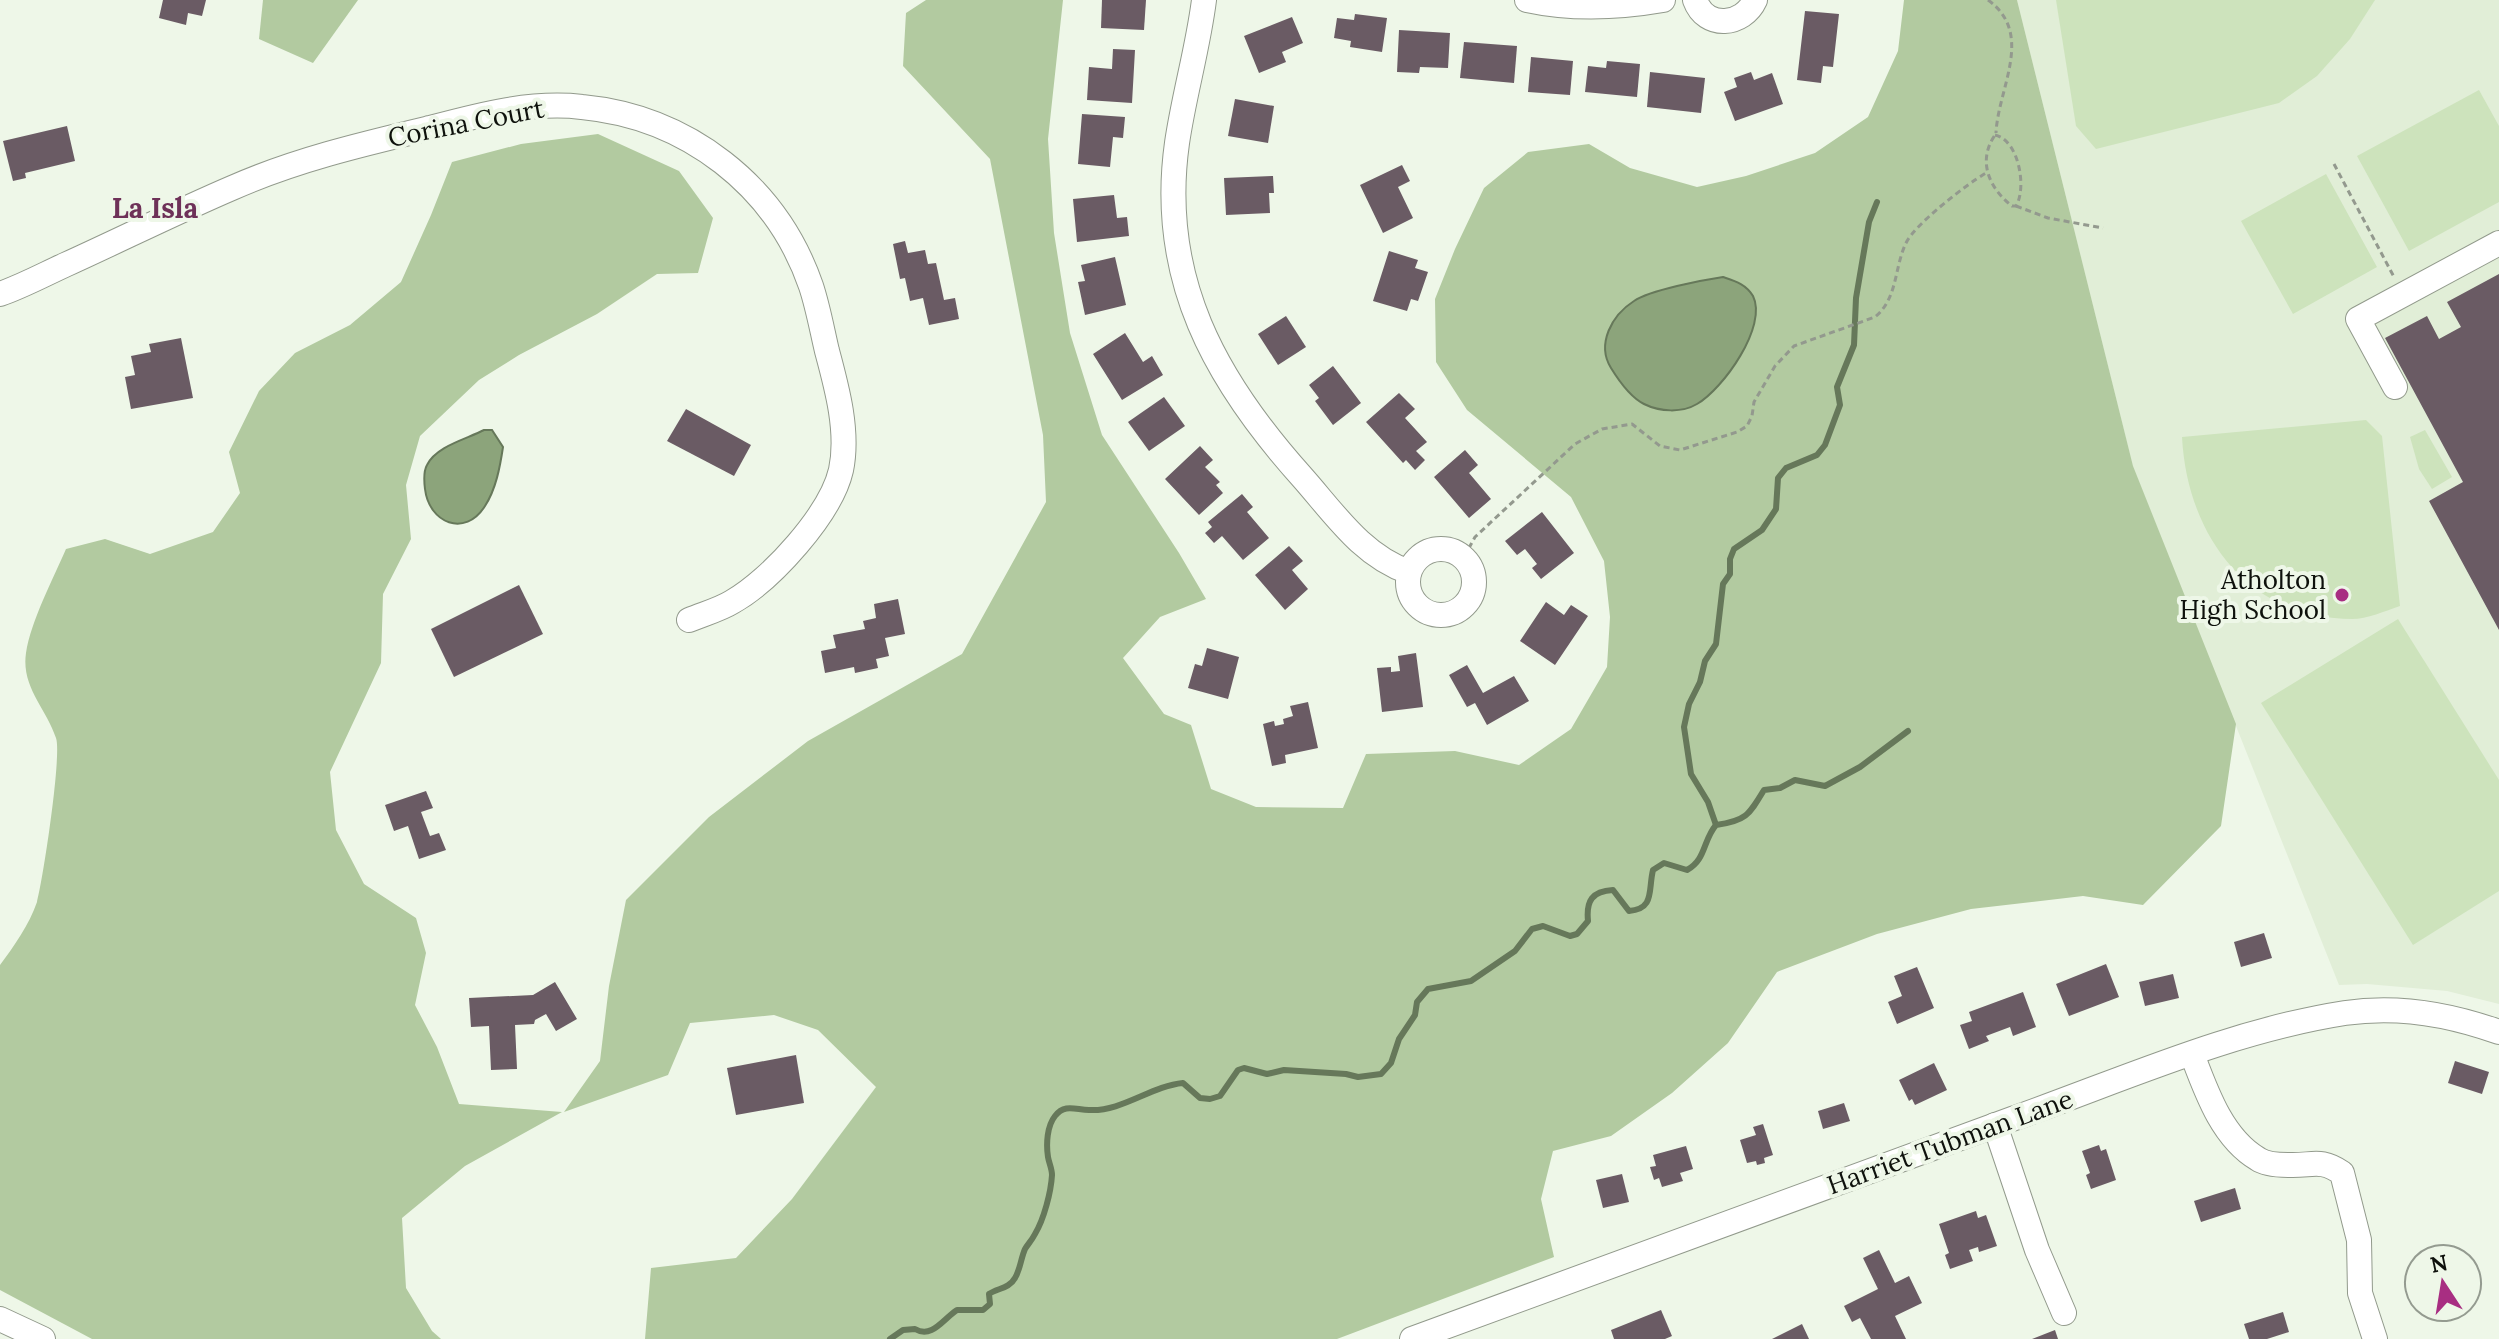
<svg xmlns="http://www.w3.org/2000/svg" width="2499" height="1339" viewBox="0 0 2499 1339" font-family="Lora,serif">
<rect width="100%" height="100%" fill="#eef7e8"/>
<polygon fill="#e1eed7" points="2017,0 2499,0 2499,1004 2447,991 2367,984 2339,985 2133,467"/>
<g fill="#cde3bc">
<polygon points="2056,0 2375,0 2350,39 2317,76 2279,103 2096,149 2076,126"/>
<polygon points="2479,90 2499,126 2499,202 2409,251 2357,156"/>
<polygon points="2326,174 2377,267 2293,314 2241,221"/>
<path d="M 2366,420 L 2382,436 L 2400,606 C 2385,611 2367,619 2352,619 C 2247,619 2187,534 2182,437 Z"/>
<polygon points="2425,430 2452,477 2432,489 2419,469 2410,437"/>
<polygon points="2398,619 2499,780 2499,891 2413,945 2261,703"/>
</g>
<g fill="#b2caa0">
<polygon points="263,0 358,0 313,63 259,39"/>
<polygon points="926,0 1063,0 1048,139 1054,233 1070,333 1102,435 1179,553 1206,599 1160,617 1123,658 1164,714 1191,725 1211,789 1256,807 1343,808 1366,754 1455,751 1519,765 1571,729 1607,667 1610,617 1604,561 1571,497 1467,410 1436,362 1435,299 1455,249 1484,188 1528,152 1589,144 1630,168 1697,187 1746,176 1815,153 1868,117 1898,51 1904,0 2017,0 2133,466 2236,724 2221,826 2143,905 2083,896 1971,909 1877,934 1777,972 1728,1043 1672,1093 1611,1136 1553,1151 1541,1199 1554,1257 1337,1339 645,1339 651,1268 736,1258 792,1199 876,1087 818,1030 774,1015 690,1023 668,1075 564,1112 600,1061 609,986 626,900 709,817 808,741 962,654 1046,502 1043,435 990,159 903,66 906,13"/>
<path d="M 598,134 L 679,171 L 713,218 L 698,273 L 657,274 L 597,314 L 519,355 L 479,380 L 420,436 L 406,485 L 411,539 L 383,594 L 381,663 L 330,772 L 336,830 L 364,884 L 416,918 L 426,953 L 415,1005 L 437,1047 L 459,1104 L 562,1112 L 465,1166 L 402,1218 L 406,1288 L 432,1331 L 441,1339 L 92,1339 L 0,1290 L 0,965 C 14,946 29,925 37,902 C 43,880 62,755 56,738 C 46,708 21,687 26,653 C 31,621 53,579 66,549 L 105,539 L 150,554 L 213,532 L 240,493 L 229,452 L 259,391 L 295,353 L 350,325 L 401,282 L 431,215 L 452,162 L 521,144 Z"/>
</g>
<g fill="#8ca47b" stroke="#66785a" stroke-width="2">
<path d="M 1723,277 C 1735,281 1746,284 1753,296 C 1768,326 1723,389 1697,404 C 1682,413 1660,412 1644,404 C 1630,397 1619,381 1611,368 C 1596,344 1612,315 1634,301 C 1650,290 1703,280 1723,277 Z"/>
<path d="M 484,430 L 492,430 L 503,447 C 500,467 496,489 485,506 C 465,538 429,523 425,489 C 424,481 423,472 427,465 C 436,446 467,439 484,430 Z"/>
</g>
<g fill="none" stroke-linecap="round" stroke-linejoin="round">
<g stroke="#66785a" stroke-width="6">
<polyline points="1716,825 1708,802 1691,774 1684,727 1689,704 1700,682 1705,661 1716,644 1723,584 1730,574 1730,559 1734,549 1762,530 1776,509 1778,478 1786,468 1817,455 1825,445 1840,405 1837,387 1854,345 1856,298 1869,222 1877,202"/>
<path d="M 890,1339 L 903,1330 L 915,1329 C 932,1339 943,1319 957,1310 L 983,1310 L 990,1304 L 989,1294 C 997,1288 1009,1289 1015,1278 C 1020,1270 1021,1258 1025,1249 C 1028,1244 1032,1240 1035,1234 C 1044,1219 1051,1192 1052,1175 C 1052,1169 1049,1163 1048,1157 C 1046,1144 1047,1126 1055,1116 C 1065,1103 1076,1110 1089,1110 C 1122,1112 1151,1086 1183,1083 L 1200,1098 L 1210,1099 L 1220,1096 L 1238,1070 L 1244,1068 L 1267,1074 L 1284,1070 L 1346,1074 L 1358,1077 L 1381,1074 L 1391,1063 L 1399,1039 L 1415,1015 L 1417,1002 L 1428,989 L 1471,981 L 1515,951 L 1532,929 L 1543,926 L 1570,936 L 1577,934 L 1588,921 C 1586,901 1592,891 1613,890 L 1629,911 C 1655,909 1648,890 1653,870 L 1664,863 L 1687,870 C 1706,860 1703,840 1716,825 C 1746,821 1749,815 1764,790 L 1780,788 L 1795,780 L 1825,786 L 1860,767 L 1908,731"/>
</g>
</g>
<g fill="#6a5b64">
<polygon points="163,0 206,0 202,16 188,13 186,25 159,18"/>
<polygon points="1102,0 1146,0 1144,30 1101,28"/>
<polygon points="1805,11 1839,14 1833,67 1823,66 1821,83 1797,80"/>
<polygon points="1355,14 1387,18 1382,52 1350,47 1351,41 1334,38 1337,18 1354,20"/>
<polygon points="1292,17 1303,43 1282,52 1286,62 1259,73 1244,36"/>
<polygon points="1399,30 1450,33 1448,68 1420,67 1419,73 1397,72"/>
<polygon points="1464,42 1517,46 1514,83 1460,78"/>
<polygon points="1113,49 1135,50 1132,103 1087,100 1089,67 1112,69"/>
<polygon points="1531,57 1573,61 1570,95 1528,92"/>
<polygon points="1607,61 1640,64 1637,97 1585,92 1588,66 1606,68"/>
<polygon points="1650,72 1705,78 1701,113 1647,107"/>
<polygon points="1751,72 1754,80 1772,73 1783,104 1735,121 1724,92 1737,87 1734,78"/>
<polygon points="1235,99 1274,106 1268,143 1228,136"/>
<polygon points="1082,114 1125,117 1123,138 1113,137 1110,167 1078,164"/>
<polygon points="67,126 75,161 25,173 26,178 13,181 3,141"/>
<polygon points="1402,165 1410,181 1398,187 1413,218 1383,233 1360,185"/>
<polygon points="1273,176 1274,193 1269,193 1270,213 1226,215 1224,178"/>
<polygon points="1114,195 1117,218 1127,217 1129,236 1077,242 1073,199"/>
<polygon points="905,241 908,253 925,250 928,264 936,263 944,300 955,298 959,319 929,325 923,298 910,301 905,278 900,279 893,244"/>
<polygon points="1389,251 1418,260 1415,268 1428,272 1418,301 1411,299 1407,311 1373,301"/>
<polygon points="1115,257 1126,305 1085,315 1078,282 1085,281 1081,265"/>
<polygon points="2499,274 2499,630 2429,501 2463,482 2385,338 2427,316 2439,339 2461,327 2447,302"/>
<polygon points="1286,316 1306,347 1278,365 1258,334"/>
<polygon points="1125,333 1143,362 1152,356 1163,375 1122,400 1093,354"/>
<polygon points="181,338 193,398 131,409 125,377 135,375 131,356 151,352 149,344"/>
<polygon points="1333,366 1361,403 1333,425 1315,401 1319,398 1309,385"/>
<polygon points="1399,393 1415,409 1405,418 1427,442 1416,451 1425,460 1415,470 1406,460 1403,463 1366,422"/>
<polygon points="1164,397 1185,426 1149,451 1128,422"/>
<polygon points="686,409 751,445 734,476 667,441"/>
<polygon points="1200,446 1213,460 1205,467 1220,482 1216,485 1223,493 1199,515 1165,479"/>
<polygon points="1465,450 1478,465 1469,473 1491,499 1469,518 1434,477"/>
<polygon points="1242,494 1253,507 1247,512 1269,538 1243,560 1222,536 1214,543 1205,533 1212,527 1208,522"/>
<polygon points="1542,512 1574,553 1541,579 1532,568 1537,564 1525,549 1517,555 1505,541"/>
<polygon points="1289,546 1303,561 1292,570 1308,589 1285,610 1255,575"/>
<polygon points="519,585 543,634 454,677 431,629"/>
<polygon points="898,599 905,634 885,638 889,656 876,659 878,668 855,673 854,667 825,673 821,651 836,648 833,635 865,629 863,621 876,618 874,604"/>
<polygon points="1546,602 1564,615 1571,605 1588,616 1555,665 1520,641"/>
<polygon points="1207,648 1239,657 1228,699 1188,688 1195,664 1202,666"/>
<polygon points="1416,653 1423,707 1382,712 1377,668 1391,667 1391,672 1400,671 1398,656"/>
<polygon points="1467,665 1483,693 1514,676 1529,701 1487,725 1475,703 1467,707 1449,675"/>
<polygon points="1308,702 1318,748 1285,755 1286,763 1272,766 1263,724 1274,721 1275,726 1284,724 1283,719 1293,716 1290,706"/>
<polygon points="426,791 433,808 421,812 430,836 439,833 446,850 419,859 408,826 394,831 385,805"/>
<polygon points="2264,933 2272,958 2241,967 2234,942"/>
<polygon points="2106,964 2119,997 2069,1016 2056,984"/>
<polygon points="1917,967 1934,1008 1897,1024 1888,1002 1902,996 1894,976"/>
<polygon points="2173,974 2179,998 2145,1006 2139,982"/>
<polygon points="555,982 577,1019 556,1031 546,1014 535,1020 534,1024 515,1025 517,1069 491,1070 489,1026 471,1027 469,998 533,995"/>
<polygon points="2023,992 2036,1027 2013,1036 2010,1027 1986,1036 1989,1041 1969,1049 1960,1025 1972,1021 1969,1012"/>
<polygon points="796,1055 804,1103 736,1115 727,1068"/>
<polygon points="2455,1061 2489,1072 2482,1094 2448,1083"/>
<polygon points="1934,1063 1947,1090 1915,1105 1912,1099 1909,1101 1899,1080"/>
<polygon points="1844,1103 1850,1121 1823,1129 1818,1111"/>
<polygon points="1763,1124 1773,1155 1764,1158 1765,1163 1757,1165 1756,1161 1747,1163 1740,1140 1756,1135 1753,1127"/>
<polygon points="2099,1145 2101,1151 2106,1149 2116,1180 2091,1189 2086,1175 2090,1173 2082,1151"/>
<polygon points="1686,1146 1693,1169 1680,1173 1683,1181 1662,1187 1659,1178 1654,1180 1650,1167 1656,1166 1653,1155"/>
<polygon points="1622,1174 1629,1202 1603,1208 1596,1180"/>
<polygon points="2235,1188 2241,1209 2201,1222 2194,1201"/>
<polygon points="1976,1211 1978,1218 1986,1215 1997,1246 1979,1252 1978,1247 1969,1250 1973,1261 1950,1269 1945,1255 1949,1253 1939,1224"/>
<polygon points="1879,1250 1895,1283 1909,1276 1922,1303 1895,1316 1906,1339 1871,1339 1860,1318 1852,1322 1844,1306 1878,1289 1863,1258"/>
<polygon points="1661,1310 1672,1336 1665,1339 1614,1339 1611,1330"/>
<polygon points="2283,1312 2289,1332 2267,1339 2249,1339 2244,1324"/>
<polygon points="1802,1324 1809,1339 1772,1339"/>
<polygon points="2055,1330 2058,1339 2032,1339"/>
</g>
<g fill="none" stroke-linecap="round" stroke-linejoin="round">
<defs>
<g id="minor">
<path d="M 1204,0 C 1198,48 1184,95 1177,143 C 1158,278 1215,380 1302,477 C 1334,513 1362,556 1409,572"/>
<path d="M 1527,0 C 1573,10 1617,8 1663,0"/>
<path d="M 1695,0 C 1706,30 1743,26 1755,0"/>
<path d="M 0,294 C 23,286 45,274 67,264 C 122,239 176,212 232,188 C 295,160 363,144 430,128 C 479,115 531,101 582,107 C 687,117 776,185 811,286 C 818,307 822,330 827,351 C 837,388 849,432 841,470 C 831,514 771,580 732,602 C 719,610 703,614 689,620"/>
<polyline points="2395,387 2358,319 2499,243"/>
<circle cx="1441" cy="582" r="33"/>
<path d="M 2192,1054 C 2206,1091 2222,1138 2258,1159 C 2265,1164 2280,1165 2289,1165 C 2313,1166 2320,1158 2342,1173 L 2359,1240 L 2360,1293 L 2375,1339"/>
<polyline points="1995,1125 2037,1250 2064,1313"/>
<polyline points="0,1319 43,1339"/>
<path d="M 1412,1339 C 1612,1265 1812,1191 2012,1119 C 2122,1080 2230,1031 2345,1013 C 2398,1005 2449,1014 2499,1032"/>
</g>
</defs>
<use href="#minor" stroke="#929a8c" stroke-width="26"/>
<g stroke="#93998e" stroke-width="3" stroke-dasharray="6 4" stroke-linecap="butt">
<path d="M 1988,0 C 2035,34 1998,88 1996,133"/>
<path d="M 1995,135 C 2019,140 2027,188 2016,206 L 2012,206 C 1989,188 1977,161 1995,135 Z"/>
<polyline points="2334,164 2394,277"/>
<polyline points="2016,206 2048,218 2103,228"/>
<path d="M 1464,557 L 1475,537 L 1575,444 L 1602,429 L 1632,424 L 1660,446 L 1680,450 L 1737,432 L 1747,426 L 1752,416 L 1754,402 L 1775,366 L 1794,346 L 1875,317 C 1898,298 1894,268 1906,243 C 1915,224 1967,184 1986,173"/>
</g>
<use href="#minor" stroke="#fff" stroke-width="24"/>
</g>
<circle fill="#a82e82" stroke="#eef7e8" stroke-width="3" cx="2342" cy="595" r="8"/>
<g text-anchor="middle" stroke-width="8" stroke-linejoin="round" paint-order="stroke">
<g font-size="26" fill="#0e110c" stroke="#eef7e8">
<text transform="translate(466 123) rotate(-11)" y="9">Corina Court</text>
<text transform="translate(1950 1142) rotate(-20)" y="9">Harriet Tubman Lane</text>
</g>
<g font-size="26" fill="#0e110c" stroke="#eef7e8" text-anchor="end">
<text x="2326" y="589">Atholton<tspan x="2326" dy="30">High School</tspan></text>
</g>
<g font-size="28" font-weight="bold" fill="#6e3158" stroke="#eef7e8">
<text x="155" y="218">La Isla</text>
</g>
</g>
<g transform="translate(2443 1283) rotate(348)"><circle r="38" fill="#eef7e8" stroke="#949b90" stroke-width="2"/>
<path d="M0-6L14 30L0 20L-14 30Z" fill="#a82e82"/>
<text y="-12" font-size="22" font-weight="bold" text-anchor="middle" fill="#0e110c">N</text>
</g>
</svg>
